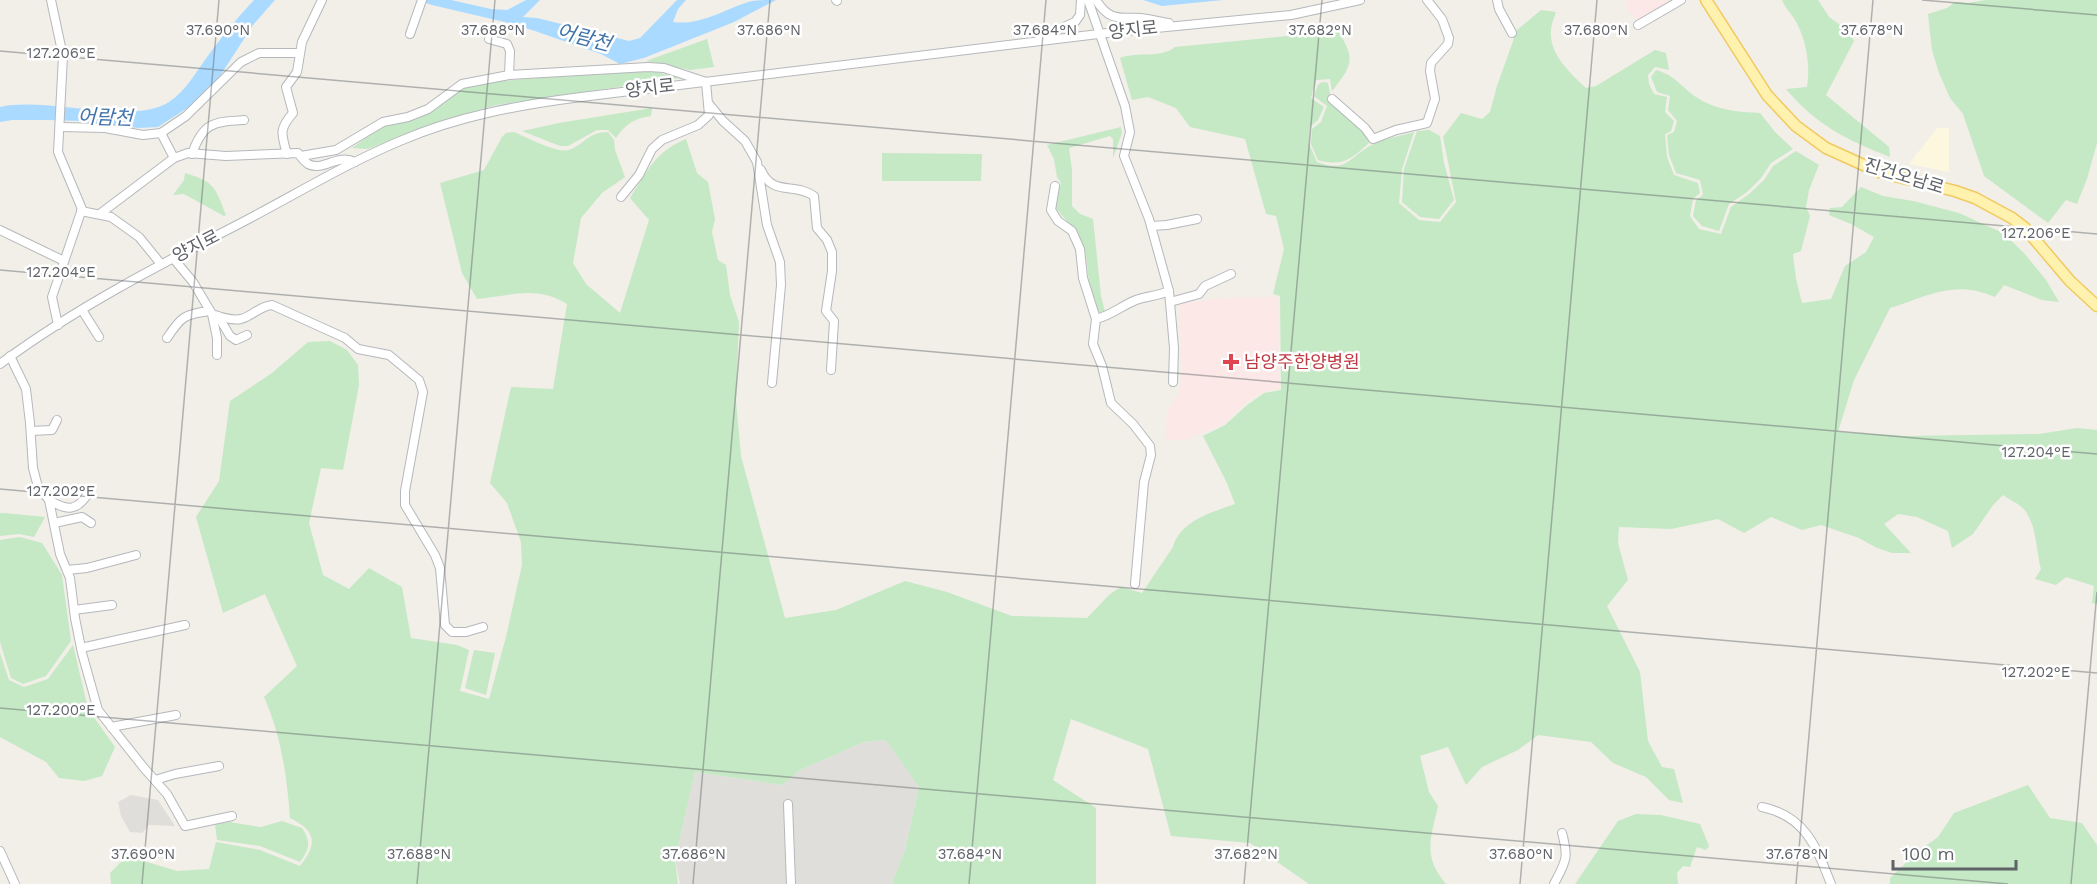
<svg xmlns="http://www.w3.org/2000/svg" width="2097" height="884" viewBox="0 0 2097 884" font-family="'Work Sans','Noto Sans KR',sans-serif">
<rect width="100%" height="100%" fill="#f1efe8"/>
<polygon fill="#fef7e0" points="1937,128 1949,128 1949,172 1909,164"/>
<g fill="#e0deda">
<polygon points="887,740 919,787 905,850 892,884 680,884 675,859 695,772 782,785 800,770 864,742"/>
<polygon points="131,795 158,800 175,826 149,825 142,833 130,832 121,816 118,802"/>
</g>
<g fill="#fce8e6">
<polygon points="1626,0 1673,0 1637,20 1628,11"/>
<polygon points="1273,297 1278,298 1279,389 1264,391 1245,403 1224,424 1185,440 1165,440 1167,412 1179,393 1182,375 1179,304 1220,298"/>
</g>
<g fill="#c5e8c5">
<path d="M 1782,0 L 1818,0 L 1829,17 L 1850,32 L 1854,41 L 1826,95 L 1889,147 L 1890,157 C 1847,140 1816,125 1786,89 L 1807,87 C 1811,67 1806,38 1795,20 C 1791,13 1785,8 1782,0 Z"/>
<polygon points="1986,0 2097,0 2097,143 2087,179 2077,204 2066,200 2048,223 1984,176 1963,114 1950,98 1939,73 1932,50 1928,14 1947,8 1955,2 1968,3"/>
<path d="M 1541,10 L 1556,12 C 1554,18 1551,25 1551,31 C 1549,54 1571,74 1586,88 L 1596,86 L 1655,50 L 1666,53 L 1669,70 L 1655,67 L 1648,75 L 1649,84 L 1654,94 L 1667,97 L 1665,112 L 1674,121 L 1671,131 L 1665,134 L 1667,157 L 1674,175 L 1698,183 L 1700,193 L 1693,199 L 1690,216 L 1699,229 L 1721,234 L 1731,207 L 1749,194 L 1764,180 L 1773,166 L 1796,151 L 1819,165 L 1809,190 L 1806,207 L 1810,216 L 1801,251 L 1793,254 L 1796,279 L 1802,303 L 1831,299 L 1845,266 L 1866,252 L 1874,237 L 1851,224 L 1829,215 L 1830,208 L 1842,207 L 1861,187 L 1883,196 L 1913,201 L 1959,213 L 2003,233 L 2024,253 L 2046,280 L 2059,302 L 2042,300 L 2004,285 L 1995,297 C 1955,279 1928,296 1890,308 L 1854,380 L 1838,432 L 1906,436 L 2039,434 L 2077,428 L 2097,430 L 2097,604 L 2092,603 L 2094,586 L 2066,577 L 2056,585 L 2035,579 L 2041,569 C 2036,551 2037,528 2026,512 C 2022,505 2010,500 2003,495 L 1993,505 L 1973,534 L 1952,548 L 1948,531 L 1917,517 L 1898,514 L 1884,524 L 1911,553 L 1892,553 L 1875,547 L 1859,538 L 1821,525 L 1802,530 L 1771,517 L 1744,533 L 1718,519 L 1671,529 L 1619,527 L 1618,543 L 1628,580 L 1607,606 L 1640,672 L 1648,741 L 1662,767 L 1674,769 L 1683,803 L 1669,800 L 1646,777 L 1613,763 L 1591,742 L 1538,735 L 1518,750 L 1482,767 L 1466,785 L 1448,747 L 1420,756 L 1429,792 L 1438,806 C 1431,838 1422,856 1446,884 L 1309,884 L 1250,843 L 1171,836 L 1148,749 L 1071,719 L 1053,780 L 1096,808 L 1096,884 L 892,884 L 905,850 L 919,787 L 886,740 L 864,742 L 800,770 L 782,785 L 695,772 L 675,859 L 678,884 L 111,884 L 110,873 L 127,856 L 177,871 L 209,869 L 216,842 L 260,850 L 300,866 C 318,843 316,831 290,818 C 287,776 281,735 264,697 L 297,666 L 265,594 L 223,613 L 196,517 L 219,481 L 230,401 L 272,373 L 308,342 L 330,341 L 347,350 L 358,365 L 359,385 L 343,470 L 321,468 L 309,523 L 323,575 L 349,589 L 369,568 L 402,587 L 411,638 L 457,645 L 469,650 L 460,691 L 489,699 L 506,637 L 522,565 L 521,542 L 507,503 L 490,483 L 511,387 L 553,389 L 567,304 C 536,285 511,296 477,299 L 462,273 L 440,183 L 484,170 L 502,137 L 506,133 L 514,132 C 526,137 558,154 569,150 C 585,144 588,132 608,132 L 614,140 L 615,150 L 625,177 L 602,193 L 581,218 L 573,263 L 586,284 L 620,313 L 649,220 L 630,198 C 648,170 655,152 686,139 L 697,173 L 708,182 L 715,219 L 712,232 L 718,260 L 726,265 L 730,295 L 739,322 L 736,401 L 741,456 L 785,618 L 836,610 L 905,581 L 947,592 L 1012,616 L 1087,618 L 1110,594 L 1121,587 L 1142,593 L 1173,547 C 1180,521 1212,512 1235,504 L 1227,483 L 1203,436 L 1225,425 L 1246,406 L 1264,393 L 1281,390 L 1280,296 L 1273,294 L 1284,249 L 1276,216 L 1266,214 L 1245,139 L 1190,127 L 1176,108 L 1148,97 L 1132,100 L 1120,58 C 1138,51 1160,59 1175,47 L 1338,31 C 1356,59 1352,66 1332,91 L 1330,79 L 1316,80 L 1311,98 L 1324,107 L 1318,120 L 1310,127 L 1309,144 L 1317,162 C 1346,172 1346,161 1368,147 C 1380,139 1400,136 1414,132 L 1402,169 L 1399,203 L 1419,220 L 1440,222 L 1456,202 L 1443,137 L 1461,113 L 1482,119 L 1490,112 L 1497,86 L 1517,30 Z"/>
<polygon points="707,39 714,67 690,70 646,61"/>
<path d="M 1656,70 C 1675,75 1680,86 1696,97 C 1715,110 1737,112 1760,113 L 1775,132 L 1793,149 L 1771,163 L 1761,178 L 1747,192 L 1729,204 L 1719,231 L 1702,226 L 1693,216 L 1696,200 L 1703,195 L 1700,180 L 1676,173 L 1669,155 L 1667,135 L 1674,132 L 1677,121 L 1668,110 L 1670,96 L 1657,92 L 1651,77 Z"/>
<polygon points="653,71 679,78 496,105 428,125 368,149 352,148 382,126 417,119 430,112 463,88 492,82 524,79"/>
<path d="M 1322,82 L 1328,83 L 1330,93 L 1328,101 L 1363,131 L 1369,143 C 1351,159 1343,167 1318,160 L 1311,144 L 1312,129 L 1321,122 L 1327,106 L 1314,96 L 1318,85 Z"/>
<path d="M 652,108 L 651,116 C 635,118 625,124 616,138 L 608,130 L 597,130 L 568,146 L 560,146 L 522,131 L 559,123 Z"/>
<path d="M 1121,127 L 1122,133 L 1113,158 L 1113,139 L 1110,136 L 1069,148 L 1072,170 L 1072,206 L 1080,214 L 1093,219 L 1101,296 L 1105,312 L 1101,313 C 1087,303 1089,267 1085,250 C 1080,231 1067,223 1056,208 L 1055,203 L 1061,183 L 1057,177 L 1054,159 L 1047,145 Z"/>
<polygon points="1429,130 1440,136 1444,163 1454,200 1439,219 1420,217 1402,202 1404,169 1417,131"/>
<polygon points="882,153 982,154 981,181 882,181"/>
<path d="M 185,173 C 215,182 215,187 226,215 L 224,216 L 184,194 L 173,195 L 184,180 Z"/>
<polygon points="0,513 4,513 45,517 34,537 19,534 0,536"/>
<polygon points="20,537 42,543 62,575 71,641 46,676 23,684 11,678 0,642 0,540"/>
<polygon points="73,645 88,709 115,747 102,776 84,781 59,778 46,762 0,737 0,653 9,680 24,687 48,679"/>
<polygon points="474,650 495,653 486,695 465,688"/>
<polygon points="2028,785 2050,818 2082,823 2097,845 2097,884 1890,884 1890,878 1916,853 1938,837 1954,813"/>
<polygon points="1636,814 1661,815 1700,824 1709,846 1706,850 1697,847 1690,867 1683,866 1677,873 1678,884 1575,884 1618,821"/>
<path d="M 282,821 L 302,828 C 311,842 310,848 300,862 L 260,846 L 217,840 L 215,824 L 229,822 L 261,827 Z"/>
</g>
<g fill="#aadaff">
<path d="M 254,0 L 275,0 L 253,25 L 220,76 L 198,101 L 158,127 L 138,128 L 82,121 L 46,120 L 12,120 L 0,122 L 0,107 C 46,96 132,126 169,102 C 187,90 197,70 210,53 C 223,35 239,16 254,0 Z"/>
<path d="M 417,0 L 451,0 L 491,9 L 507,10 L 526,0 L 540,0 L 523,17 L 537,18 L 629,41 L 640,38 L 677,0 L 686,0 L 678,9 L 673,22 C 702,26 726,8 752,1 C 759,0 769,0 776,0 L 734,22 L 644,58 L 620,64 L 601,54 L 535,31 L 509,23 L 432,5 Z"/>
<polygon points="1143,0 1223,0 1162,6"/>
</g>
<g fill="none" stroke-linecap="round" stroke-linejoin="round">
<defs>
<g id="minor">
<polyline points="51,0 63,56 58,152 82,209 52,297 58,325"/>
<polyline points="836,0 837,1"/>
<polyline points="1088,0 1125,106 1130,132 1124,156 1149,219 1169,291 1174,348 1173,382"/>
<path d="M 1096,0 C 1110,22 1119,17 1141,18 C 1151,19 1160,22 1169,23"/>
<polyline points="1497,0 1499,9 1512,33"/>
<polyline points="1638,25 1681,0"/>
<polyline points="410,34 422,0"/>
<polyline points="1040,38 1075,22 1080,15 1081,0"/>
<polyline points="489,39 507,44 510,51 509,75"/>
<polyline points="1332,99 1365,128 1373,139 1396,130 1427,123 1435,99 1430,71 1431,63 1448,44 1449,38 1442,19 1427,0"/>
<polyline points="709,104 723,121 745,141 757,162 767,225 780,262 781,285 772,383"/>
<polyline points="60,127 105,128 143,135 161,133 186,116 241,62 259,53 299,53"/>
<polyline points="161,133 174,158"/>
<path d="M 192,154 C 203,122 214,122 244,120"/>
<path d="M 287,154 C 281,133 279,129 293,113 L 286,87 L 297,72 L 302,42 L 322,0"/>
<polyline points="301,156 336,150 383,122 408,117 428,109 462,84 509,75 648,67 664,68 706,82 709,115 698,125 662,140 652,149 639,175 621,197"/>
<path d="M 761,170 C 773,197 794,182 814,196 L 817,228 L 827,240 L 832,252 L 832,271 L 826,311 L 834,321 L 831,370"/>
<polyline points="1055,186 1051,210 1058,221 1072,231 1080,249 1083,278 1096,319 1093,344 1102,366 1111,403 1133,424 1150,446 1151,455 1144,482 1135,584"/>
<polyline points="81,211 111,217 139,237 161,264"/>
<path d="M 101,213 L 174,158 L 188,153 L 226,156 L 298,153 C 301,157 304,161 308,164 C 323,172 337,153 355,162"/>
<polyline points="1151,226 1167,225 1197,219"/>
<polyline points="0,230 64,261"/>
<path d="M 173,258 L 193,282 L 212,314 C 220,317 231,321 241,319 C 252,316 260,306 272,305 L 345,338 L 358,349 L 389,355 L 419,380 L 423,392 L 405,491 L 405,505 L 435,555 L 440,568 L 445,625 L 452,632 L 466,632 L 483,627"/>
<polyline points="1170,302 1199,294 1205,286 1231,274"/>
<polyline points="82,310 99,337"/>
<polyline points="212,314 217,338 217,355"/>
<polyline points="218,316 230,336 236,340 247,335"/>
<path d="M 1096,319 C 1112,315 1121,306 1136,300 C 1147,296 1158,296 1169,291"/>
<path d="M 167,338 C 181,317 184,314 210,311"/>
<polyline points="10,356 26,389 30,423 33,468 38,487 49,500 60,554 70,578 75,618 82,653 98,710 144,768 167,794 185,826 232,816"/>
<path d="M 0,364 C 74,309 157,266 239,224 C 293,196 345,164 400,141 C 458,116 519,105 581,97 L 1115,32 L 1291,15 L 1360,0"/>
<polyline points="31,431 52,430 57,420"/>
<path d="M 49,500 C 67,511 77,512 89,492"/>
<polyline points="54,523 82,517 91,523"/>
<polyline points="67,570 87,568 136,555"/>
<polyline points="74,610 112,605"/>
<polyline points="81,648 185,625"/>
<polyline points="111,727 176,715"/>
<polyline points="155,780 175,774 219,766"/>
<polyline points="788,804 791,884"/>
<path d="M 1762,807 C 1805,816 1816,846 1831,884"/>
<polyline points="0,851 15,884"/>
<path d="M 1554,884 C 1566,861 1569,858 1562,833"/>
</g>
<polyline id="major" points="1706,0 1767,95 1796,126 1826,148 1879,172 1955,191 1975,198 2012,218 2025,228 2070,281 2097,306"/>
</defs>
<use href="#minor" stroke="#b5b8bc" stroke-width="10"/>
<use href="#major" stroke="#f2c960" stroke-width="13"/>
<use href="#minor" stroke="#fff" stroke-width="8"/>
<use href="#major" stroke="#fff2af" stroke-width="10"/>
</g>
<path fill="none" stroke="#5f6368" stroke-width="1.5" stroke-opacity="0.45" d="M 1922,0 L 2097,15M 0,51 L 2097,234M 0,270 L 2097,454M 0,489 L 2097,673M 0,708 L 2008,884M 142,884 L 219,0M 417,884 L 495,0M 693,884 L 770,0M 969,884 L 1046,0M 1244,884 L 1322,0M 1520,884 L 1597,0M 1796,884 L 1873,0M 2071,884 L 2097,592"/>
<path fill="#e0444e" stroke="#fff" stroke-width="2" d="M1228 353h6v6h6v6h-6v6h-6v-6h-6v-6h6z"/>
<g text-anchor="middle" stroke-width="5" stroke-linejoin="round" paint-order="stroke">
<g font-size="18" fill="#5f6368" stroke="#fff">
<text transform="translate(1133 30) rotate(-6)" y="6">양지로</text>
<text transform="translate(650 88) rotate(-7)" y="6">양지로</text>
<text transform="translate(1904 176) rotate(17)" y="6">진건오남로</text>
<text transform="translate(196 246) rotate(-27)" y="6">양지로</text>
</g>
<g font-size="18" fill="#be3a42" stroke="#fff" text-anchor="start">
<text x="1244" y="368">남양주한양병원</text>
</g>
<g font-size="20" font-style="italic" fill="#4174aa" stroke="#fff">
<text transform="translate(584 37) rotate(15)" y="7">어람천</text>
<text transform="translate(105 117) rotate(2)" y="7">어람천</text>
</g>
</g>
<g font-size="15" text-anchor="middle" fill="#5f6368" stroke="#fff" stroke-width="5" stroke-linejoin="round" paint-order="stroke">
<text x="218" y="35">37.690°N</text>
<text x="493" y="35">37.688°N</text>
<text x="769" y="35">37.686°N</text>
<text x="1045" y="35">37.684°N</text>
<text x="1320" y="35">37.682°N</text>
<text x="1596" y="35">37.680°N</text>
<text x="1872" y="35">37.678°N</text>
<text x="61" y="58">127.206°E</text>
<text x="2036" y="238">127.206°E</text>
<text x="61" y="277">127.204°E</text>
<text x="2036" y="457">127.204°E</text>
<text x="61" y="496">127.202°E</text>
<text x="2036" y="677">127.202°E</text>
<text x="61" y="715">127.200°E</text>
<text x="143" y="859">37.690°N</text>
<text x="419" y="859">37.688°N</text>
<text x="694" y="859">37.686°N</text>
<text x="970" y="859">37.684°N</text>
<text x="1246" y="859">37.682°N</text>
<text x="1521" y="859">37.680°N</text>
<text x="1797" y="859">37.678°N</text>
</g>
<path d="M1893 860v9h123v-9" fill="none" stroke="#5f6368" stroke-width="3"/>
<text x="1902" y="860" font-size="18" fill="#5f6368" stroke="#ffffff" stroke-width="4.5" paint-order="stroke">100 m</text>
</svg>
